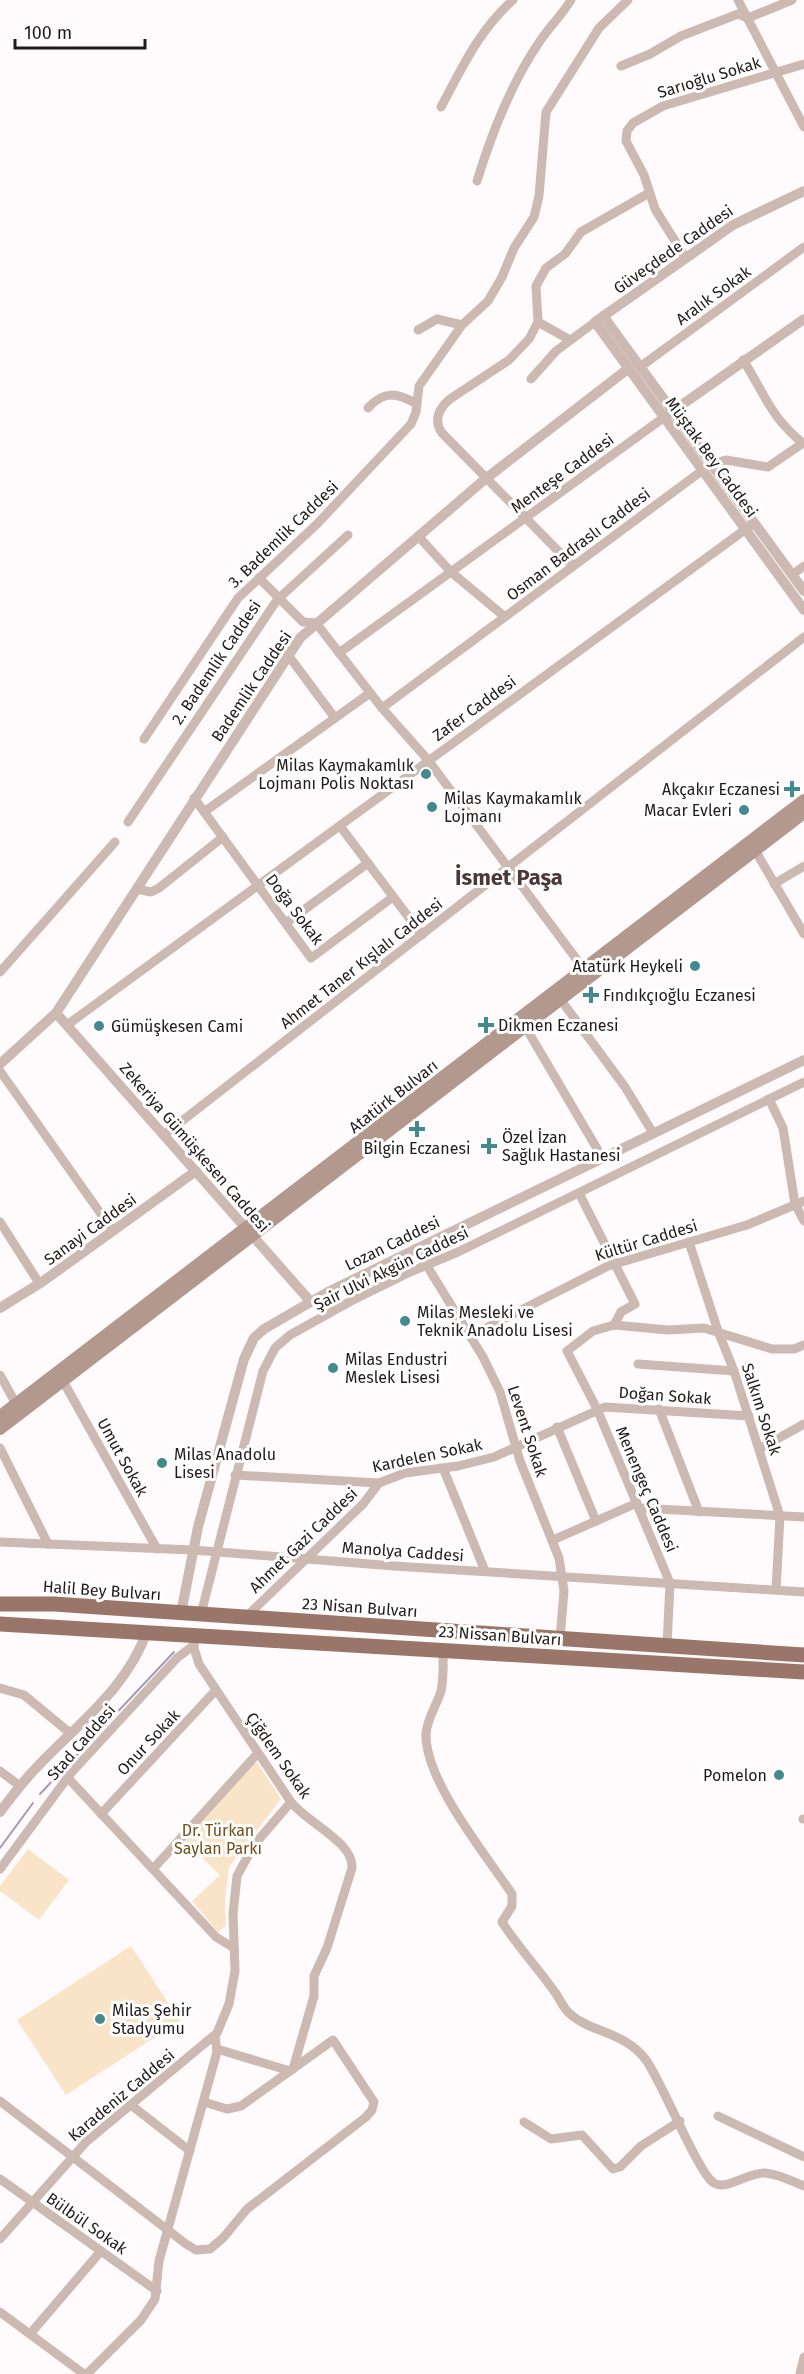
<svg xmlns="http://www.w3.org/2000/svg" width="804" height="2374" viewBox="0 0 804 2374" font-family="'Fira Sans',sans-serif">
<rect width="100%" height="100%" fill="#fffafb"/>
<g fill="#f9e4c8">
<polygon points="256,1761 281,1799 229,1867 225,1899 226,1925 218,1932 192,1901 220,1875 185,1840"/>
<polygon points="28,1849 69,1880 39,1920 0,1891 0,1886"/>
<polygon points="131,1946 180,2021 66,2095 17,2020"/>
</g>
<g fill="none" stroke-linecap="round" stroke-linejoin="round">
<g stroke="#a69bb5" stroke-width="2">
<polyline points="40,1794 174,1652"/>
<polyline points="0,1848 33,1803"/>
</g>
<g stroke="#cbb9b2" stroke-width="9">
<polyline points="738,0 804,127"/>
<polyline points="621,66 650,54 681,36 738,14 748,18 792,0"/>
<path d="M 441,107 C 462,68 479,30 513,0"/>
<path d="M 477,181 C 492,132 511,83 540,41 C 550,26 562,15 571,0"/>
<polyline points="685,257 655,209 644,175 626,141 627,131 633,123 663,106 804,64"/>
<polyline points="538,322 570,340"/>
<polyline points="418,330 437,319 462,325"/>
<path d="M 743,360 C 765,394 770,417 804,444"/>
<polyline points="640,367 804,247"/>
<polyline points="531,379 556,351 595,322"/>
<path d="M 368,408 C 384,390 397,393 417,404"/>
<polyline points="418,536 451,572 505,617"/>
<path d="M 573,566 L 442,433 C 433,421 439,408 450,399 L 509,360 L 529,339 L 538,322 L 536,286 L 546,268 L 565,254 L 581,232 L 649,193"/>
<polyline points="792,575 804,566"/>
<polyline points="259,578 303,622 316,623 382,708 428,760 586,972"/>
<polyline points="339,653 670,413"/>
<polyline points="288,655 335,718"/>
<polyline points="382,708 711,464 726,460 768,467 803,443"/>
<polyline points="144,739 238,598 317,524 411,424 416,412 419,386 462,325 488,301 502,277 514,248 534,217 539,196 546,112 599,28 628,0"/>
<polyline points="194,798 311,958 393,897"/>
<polyline points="204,812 370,693"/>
<polyline points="128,822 277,600 348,535"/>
<polyline points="340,826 422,935"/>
<polyline points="752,845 804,934"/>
<polyline points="774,884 804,866"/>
<polyline points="137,889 151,892 159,888 223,837"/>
<polyline points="286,923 368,863"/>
<polyline points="0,972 115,842"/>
<polyline points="558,996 625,1087 653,1133"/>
<polyline points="67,1025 750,526"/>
<polyline points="526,1028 602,1157"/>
<polyline points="0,1071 113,1231"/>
<polyline points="769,1099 783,1128 795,1204 804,1221"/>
<polyline points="164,1135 804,637"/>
<polyline points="579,1193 635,1304 621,1312 614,1325"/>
<polyline points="0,1222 39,1283"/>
<polyline points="689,1242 718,1331 734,1371 780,1516 776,1590"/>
<polyline points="416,1248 483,1357 500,1392 520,1461 559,1558 564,1591 560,1639"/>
<polyline points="470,1336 608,1266 747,1225 804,1201"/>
<polyline points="638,1364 734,1371"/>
<polyline points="0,1375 16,1404"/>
<polyline points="63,1381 157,1549"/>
<polyline points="659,1409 699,1512"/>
<polyline points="557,1427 596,1521"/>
<polyline points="0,1448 48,1544"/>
<polyline points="759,1449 804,1424"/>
<polyline points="443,1468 485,1571"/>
<polyline points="235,1475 379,1483 405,1473 458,1466 494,1457 605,1407 749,1416"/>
<polyline points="639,1508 804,1517"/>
<polyline points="553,1540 637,1503"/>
<polyline points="0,1542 193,1550 394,1566 804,1592"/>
<polyline points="201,1614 263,1371 275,1348 290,1335 351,1301 410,1272 458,1252 804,1082"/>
<polyline points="246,1617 363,1504 379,1483"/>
<path d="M 194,1634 L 194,1648 L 199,1664 L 291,1802 C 306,1822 354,1842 352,1868 L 327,1948 L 314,1976 L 314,1996 L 293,2069"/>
<polyline points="667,1646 670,1583 597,1409 567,1351 593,1331 614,1325 668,1330 704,1328 772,1349 794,1349 804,1345"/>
<path d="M 443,1649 C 443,1663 444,1678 441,1691 C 437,1705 427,1718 426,1734 C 425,1781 486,1855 512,1894 L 512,1906 L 502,1922 C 518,1947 537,1967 554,1991 C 559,1997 563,2008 569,2013 C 590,2033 625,2031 646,2060 C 662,2082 699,2175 714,2183 C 727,2191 748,2172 765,2173 C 778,2174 792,2181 804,2186"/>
<polyline points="0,1688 24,1695 70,1733"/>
<polyline points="0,1771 20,1786"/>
<polyline points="68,1778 216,1937 234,1948"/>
<polyline points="101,1814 216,1690"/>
<polyline points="803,1819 804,1819"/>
<polyline points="0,1869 71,1773 177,1658 194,1645"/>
<polyline points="153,1869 258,1753"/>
<polyline points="217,2049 290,2071"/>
<polyline points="0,2101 186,2244 196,2250 210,2249 223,2238 247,2209 366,2117 372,2110 374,2102 333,2040 241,2106 227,2109 204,2102"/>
<polyline points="131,2105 190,2151"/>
<polyline points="718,2116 804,2157"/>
<polyline points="524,2122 551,2139 582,2135 613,2169 620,2167 641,2146 680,2121"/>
<polyline points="0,2179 157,2291"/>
<polyline points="0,2239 86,2142 217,2033 229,2004 235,1971 233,1914 237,1876 254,1845 291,1802"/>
<polyline points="0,2312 84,2374"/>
<polyline points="30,2334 101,2251"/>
<polyline points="87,2374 141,2320 155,2299 159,2261 217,2052 215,2036"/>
<polyline points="800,2374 804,2357"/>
</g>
<g stroke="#cbb9b2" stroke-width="10">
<polyline points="804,191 733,225 595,322 804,610"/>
<polyline points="603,316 804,591"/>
<polyline points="673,411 804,319"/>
<polyline points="56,1013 310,1301"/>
<polyline points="0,1064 56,1013 300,638 484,480 629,368"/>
<polyline points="0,1308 42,1282 196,1171"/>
<polyline points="181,1613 198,1527 244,1359 254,1338 264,1329 328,1292 804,1060"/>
<path d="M 0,1812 C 12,1796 24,1780 38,1766 C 78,1724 128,1687 147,1631"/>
</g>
<g stroke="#b3988e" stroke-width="12">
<polyline points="0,1416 804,800"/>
<polyline points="0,1429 804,813"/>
</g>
<g stroke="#9a766a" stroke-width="15">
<polyline points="0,1604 54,1604 804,1655"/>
<polyline points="0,1624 804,1672"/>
</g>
</g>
<g fill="#428a8e" stroke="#fff" stroke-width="2">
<circle cx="426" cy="774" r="6"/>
<path d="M789 780h6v6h6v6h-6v6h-6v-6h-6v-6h6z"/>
<circle cx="432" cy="807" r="6"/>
<circle cx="744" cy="810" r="6"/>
<circle cx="695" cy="966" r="6"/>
<path d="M588 986h6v6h6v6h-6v6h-6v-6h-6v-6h6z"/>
<path d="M483 1016h6v6h6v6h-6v6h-6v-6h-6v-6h6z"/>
<circle cx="99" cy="1026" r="6"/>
<path d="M414 1120h6v6h6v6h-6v6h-6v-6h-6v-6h6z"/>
<path d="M486 1137h6v6h6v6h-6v6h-6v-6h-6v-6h6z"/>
<circle cx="405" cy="1321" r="6"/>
<circle cx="333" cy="1368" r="6"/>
<circle cx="162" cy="1463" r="6"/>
<circle cx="779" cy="1775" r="6"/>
<circle cx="100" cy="2019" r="6"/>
</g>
<g text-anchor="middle" stroke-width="6" stroke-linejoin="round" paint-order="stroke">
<g font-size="16" fill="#21191a" stroke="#fff">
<text transform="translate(709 77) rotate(-17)" y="6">Sarıoğlu Sokak</text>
<text transform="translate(673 249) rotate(-35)" y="6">Güveçdede Caddesi</text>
<text transform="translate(713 295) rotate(-36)" y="6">Aralık Sokak</text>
<text transform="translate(712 457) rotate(54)" y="6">Müştak Bey Caddesi</text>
<text transform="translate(562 473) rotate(-36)" y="6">Menteşe Caddesi</text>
<text transform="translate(283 534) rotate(-44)" y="6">3. Bademlik Caddesi</text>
<text transform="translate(578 544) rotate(-37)" y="6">Osman Badraslı Caddesi</text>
<text transform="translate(216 662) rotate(-56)" y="6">2. Bademlik Caddesi</text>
<text transform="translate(251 686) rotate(-56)" y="6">Bademlik Caddesi</text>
<text transform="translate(474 708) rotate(-36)" y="6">Zafer Caddesi</text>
<text transform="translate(295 909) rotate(53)" y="6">Doğa Sokak</text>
<text transform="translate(361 963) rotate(-38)" y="6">Ahmet Taner Kışlalı Caddesi</text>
<text transform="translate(393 1096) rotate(-38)" y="6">Atatürk Bulvarı</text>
<text transform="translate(195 1147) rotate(49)" y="6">Zekeriya Gümüşkesen Caddesi</text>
<text transform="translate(90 1229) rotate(-36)" y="6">Sanayi Caddesi</text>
<text transform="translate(646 1240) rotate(-17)" y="6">Kültür Caddesi</text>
<text transform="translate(392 1243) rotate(-26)" y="6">Lozan Caddesi</text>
<text transform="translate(391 1268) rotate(-26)" y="6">Şair Ulvi Akgün Caddesi</text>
<text transform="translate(665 1395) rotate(4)" y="6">Doğan Sokak</text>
<text transform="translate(762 1409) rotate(72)" y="6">Salkım Sokak</text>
<text transform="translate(528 1431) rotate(72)" y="6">Levent Sokak</text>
<text transform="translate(427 1455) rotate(-12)" y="6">Kardelen Sokak</text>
<text transform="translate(123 1457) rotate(61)" y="6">Umut Sokak</text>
<text transform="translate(647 1489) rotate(67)" y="6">Menengeç Caddesi</text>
<text transform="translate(303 1540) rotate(-44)" y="6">Ahmet Gazi Caddesi</text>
<text transform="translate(403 1551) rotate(4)" y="6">Manolya Caddesi</text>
<text transform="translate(102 1590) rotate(4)" y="6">Halil Bey Bulvarı</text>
<text transform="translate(360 1607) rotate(4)" y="6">23 Nisan Bulvarı</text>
<text transform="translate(500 1635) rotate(4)" y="6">23 Nissan Bulvarı</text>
<text transform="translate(81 1742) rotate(-49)" y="6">Stad Caddesi</text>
<text transform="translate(148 1742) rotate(-47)" y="6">Onur Sokak</text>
<text transform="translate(279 1755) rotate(55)" y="6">Çiğdem Sokak</text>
<text transform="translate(121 2095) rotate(-40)" y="6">Karadeniz Caddesi</text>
<text transform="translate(87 2223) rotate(35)" y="6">Bülbül Sokak</text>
</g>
<g font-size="16" fill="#21191a" stroke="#fff" text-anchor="start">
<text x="414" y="771" text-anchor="end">Milas Kaymakamlık<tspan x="414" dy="18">Lojmanı Polis Noktası</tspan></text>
<text x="780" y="795" text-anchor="end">Akçakır Eczanesi</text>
<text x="444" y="804">Milas Kaymakamlık<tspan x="444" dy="18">Lojmanı</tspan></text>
<text x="732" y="816" text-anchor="end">Macar Evleri</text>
<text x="683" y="972" text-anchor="end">Atatürk Heykeli</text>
<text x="603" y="1001">Fındıkçıoğlu Eczanesi</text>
<text x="498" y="1031">Dikmen Eczanesi</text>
<text x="111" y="1032">Gümüşkesen Cami</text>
<text x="502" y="1143">Özel İzan<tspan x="502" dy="18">Sağlık Hastanesi</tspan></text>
<text x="417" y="1154" text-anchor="middle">Bilgin Eczanesi</text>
<text x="417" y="1318">Milas Mesleki ve<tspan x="417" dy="18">Teknik Anadolu Lisesi</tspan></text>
<text x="345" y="1365">Milas Endustri<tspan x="345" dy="18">Meslek Lisesi</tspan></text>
<text x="174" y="1460">Milas Anadolu<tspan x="174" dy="18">Lisesi</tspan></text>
<text x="767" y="1781" text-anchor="end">Pomelon</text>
<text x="112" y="2016">Milas Şehir<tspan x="112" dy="18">Stadyumu</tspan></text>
</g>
<g font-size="16" fill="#714f1a" stroke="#fff">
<text x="218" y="1836">Dr. Türkan<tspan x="218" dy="18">Saylan Parkı</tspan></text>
</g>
<g font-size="22" font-weight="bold" fill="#4b383b" stroke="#fff">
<text x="509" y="885">İsmet Paşa</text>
</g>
</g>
<path d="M15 39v9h130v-9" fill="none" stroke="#21191a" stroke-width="3"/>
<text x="24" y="39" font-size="18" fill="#21191a" stroke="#ffffff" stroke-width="4.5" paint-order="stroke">100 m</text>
</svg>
